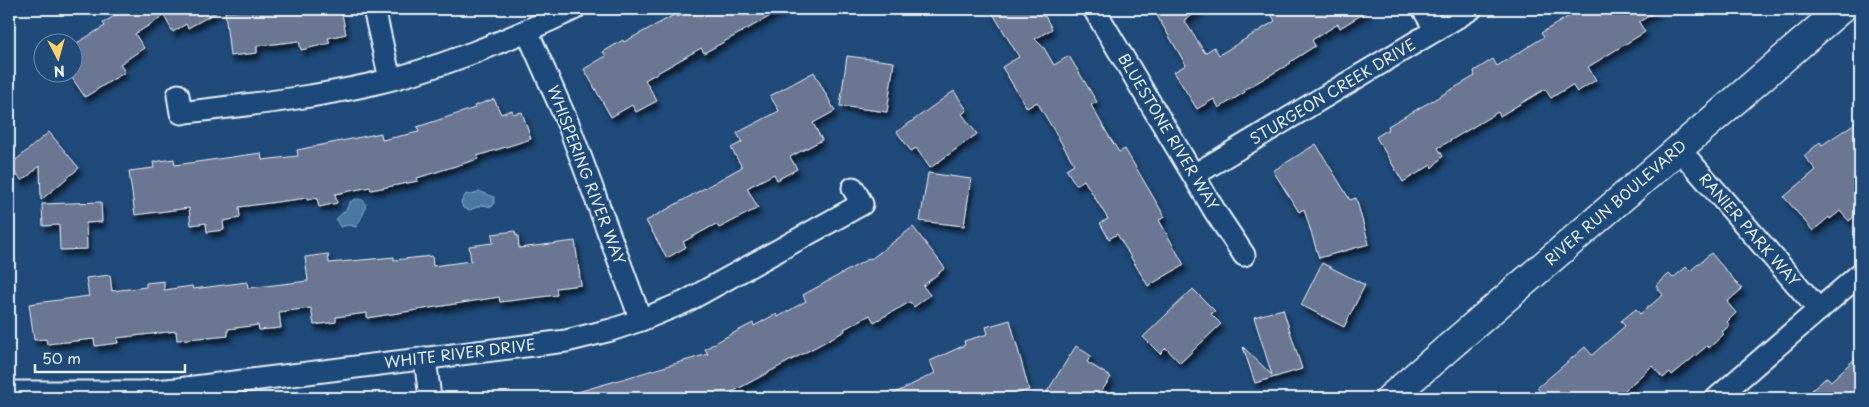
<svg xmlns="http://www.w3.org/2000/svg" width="1869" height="407" viewBox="0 0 1869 407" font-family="'Playpen Sans',sans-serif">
<defs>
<filter id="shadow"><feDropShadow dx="3" dy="5.5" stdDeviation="2.5" flood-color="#0009"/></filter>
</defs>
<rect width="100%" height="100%" fill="#1f4a7a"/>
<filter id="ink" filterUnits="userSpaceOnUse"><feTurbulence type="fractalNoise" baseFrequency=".02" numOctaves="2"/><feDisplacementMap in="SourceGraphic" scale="10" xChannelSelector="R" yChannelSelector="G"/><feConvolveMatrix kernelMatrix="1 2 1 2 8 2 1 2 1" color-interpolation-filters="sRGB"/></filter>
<g filter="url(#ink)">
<g fill="#4878a4" stroke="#88a8c6">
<polygon points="479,191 494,197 494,204 492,207 482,205 470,210 463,208 461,202 466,194 472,195"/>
<path d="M 355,199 C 375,198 361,218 356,227 L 349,225 L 340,227 L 336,219 L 346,210 L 350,202 Z"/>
</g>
<g fill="#6b7692" stroke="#e8f1f8" filter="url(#shadow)">
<polygon points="125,9 222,9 188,28 186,24 173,32 164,16 135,34 144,48 120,64 125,72 85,97 72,78 72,46 105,26 103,23"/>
<polygon points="257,9 341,9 346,34 328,38 330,43 301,50 299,41 257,46 257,53 230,56 225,12"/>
<polygon points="693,9 783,9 704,53 701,48 645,80 657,101 636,112 632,105 611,117 584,69 606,56 603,52 623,40 624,42 676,14 678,17"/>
<polygon points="990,9 1038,9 1043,17 1045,16 1052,29 1035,39 1044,48 1054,65 1069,56 1097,102 1091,105 1110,138 1119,152 1125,149 1165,217 1159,220 1184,265 1148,286 1117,234 1109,239 1100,223 1108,219 1084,180 1076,185 1066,169 1074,164 1037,102 1027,108 1002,67 1019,57"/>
<polygon points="1153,9 1203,9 1184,20 1205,53 1214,47 1219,55 1275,21 1271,14 1280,9 1371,9 1340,28 1338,24 1312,40 1315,46 1290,62 1291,63 1244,90 1245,92 1219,108 1214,99 1197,109 1174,72 1186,65"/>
<polygon points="1581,9 1660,9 1639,22 1645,32 1588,67 1596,80 1577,92 1572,85 1551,98 1545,89 1500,116 1498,112 1438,148 1443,156 1432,168 1431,165 1403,182 1376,137 1389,129 1388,126 1475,76 1474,71 1493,59 1497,66 1544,37 1541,33"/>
<polygon points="847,56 894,62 887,112 840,106"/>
<polygon points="814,72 835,111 813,123 822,140 790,157 797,169 777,180 774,174 747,188 758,208 719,228 716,224 683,242 686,247 667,258 646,221 742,167 731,148 742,142 737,133 779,111 770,96"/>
<polygon points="954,91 967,110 962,114 977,134 930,168 916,148 911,151 897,132"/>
<polygon points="494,99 501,114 512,110 513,114 522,112 531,139 477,156 478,159 417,178 418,181 371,190 370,187 335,194 337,203 319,207 317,198 307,200 307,198 239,207 240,218 223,221 224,230 207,232 206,223 191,225 189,208 135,215 129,171 154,168 153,162 174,159 175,165 261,153 262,160 298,156 297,150 381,133 382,140 419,132 417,127 475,108 474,106"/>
<polygon points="1860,120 1860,212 1849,221 1840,211 1830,219 1829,217 1813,231 1784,197 1816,170 1804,156 1820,142 1822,145"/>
<polygon points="49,132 79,168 41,200 40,166 22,181 9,166"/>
<polygon points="1316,144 1350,200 1356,198 1369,244 1319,258 1304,209 1299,212 1273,171"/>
<polygon points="928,173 971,179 964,226 920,221"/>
<polygon points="101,202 102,222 86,223 87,249 60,250 59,225 43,226 42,204"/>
<polygon points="913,227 945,268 923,286 930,295 914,307 910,302 874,322 870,315 844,329 845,331 721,398 572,398 571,394 708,354 705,349 724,338 753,323 754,326 776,314 778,317 806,301 803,295 870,258 871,259"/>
<polygon points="515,231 516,236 518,235 519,248 575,241 581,285 556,288 557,295 500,302 499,297 367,318 367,313 336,317 336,322 314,325 311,308 279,312 281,328 259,330 258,325 228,329 228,336 208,338 208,337 177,340 176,331 117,338 118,343 95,346 94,339 47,344 46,339 34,340 29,304 89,296 86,278 110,275 112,291 146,287 146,283 164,281 164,290 192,286 193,289 247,282 248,288 308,281 305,257 328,254 329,263 394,257 394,260 432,256 433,266 471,261 469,246 493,243 492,234"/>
<polygon points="1711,253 1742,289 1727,302 1736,313 1727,322 1730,325 1722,332 1724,334 1709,348 1707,346 1672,375 1670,372 1663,378 1652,366 1616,398 1546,398 1537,388 1585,347 1592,355 1625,326 1621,321 1636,309 1640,314 1663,295 1656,286 1669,274 1673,278 1686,267 1690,271"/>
<polygon points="1322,263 1365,285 1344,327 1301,305"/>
<polygon points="1193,289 1215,311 1211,314 1221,324 1180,363 1166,348 1160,354 1143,337"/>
<polygon points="1283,309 1302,369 1255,383 1243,347 1272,375 1254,317"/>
<polygon points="1010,320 1029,390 999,398 885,398 935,373 930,361 965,345 964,341 988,334 986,327"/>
<polygon points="1076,346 1091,356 1087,362 1111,377 1097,398 1043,398"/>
<polygon points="1860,354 1860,398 1803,398 1827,377 1831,381"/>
</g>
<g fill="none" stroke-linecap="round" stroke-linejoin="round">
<defs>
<g id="street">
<polyline points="374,9 390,79"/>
<polyline points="1094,9 1216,213 1244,255"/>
<polyline points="1423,9 1436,30"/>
<polyline points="527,31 569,126 641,320"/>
<path d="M 178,95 L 181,113 C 243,105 306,99 368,85 C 440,69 508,40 574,9"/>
<polyline points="1679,149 1819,310"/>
<polyline points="1194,175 1471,9"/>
<polyline points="425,358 430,398"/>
<polyline points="9,392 142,392 178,389 566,341 611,330 641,320 685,302 862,204 853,188"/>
<polyline points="1717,398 1860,274"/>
</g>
<polyline id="secondary" points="1390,398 1841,9"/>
</defs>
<use href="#street" stroke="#e8f1f8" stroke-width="25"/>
<use href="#secondary" stroke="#e8f1f8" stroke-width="31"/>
<use href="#street" stroke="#1f4a7a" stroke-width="21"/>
<use href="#secondary" stroke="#1f4a7a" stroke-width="28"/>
</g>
</g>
<g text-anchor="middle" stroke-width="4" stroke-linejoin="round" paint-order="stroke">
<g font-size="15" fill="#e8f1f8" stroke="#1f4a7a">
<text transform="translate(1333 92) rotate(-31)" y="5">STURGEON CREEK DRIVE</text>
<text transform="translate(1168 132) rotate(59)" y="5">BLUESTONE RIVER WAY</text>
<text transform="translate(586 175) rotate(69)" y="5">WHISPERING RIVER WAY</text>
<text transform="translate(1616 203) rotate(-41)" y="5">RIVER RUN BOULEVARD</text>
<text transform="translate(1749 230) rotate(49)" y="5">RANIER PARK WAY</text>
<text transform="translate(460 354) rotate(-7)" y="5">WHITE RIVER DRIVE</text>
</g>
</g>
<rect width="1869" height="407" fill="none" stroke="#1f4a7a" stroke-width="30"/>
<rect x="15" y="15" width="1839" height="377" fill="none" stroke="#e8f1f8" stroke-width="2" filter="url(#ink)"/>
<g transform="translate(58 58) rotate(174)"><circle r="24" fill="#1f4a7a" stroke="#6f8dac"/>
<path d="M0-4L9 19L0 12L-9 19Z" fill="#ffd166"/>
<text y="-8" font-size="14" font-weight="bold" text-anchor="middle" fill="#e8f1f8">N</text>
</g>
<path d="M35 364v8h150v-8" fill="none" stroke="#e8f1f8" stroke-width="2.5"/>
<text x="42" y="364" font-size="15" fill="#e8f1f8" stroke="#1f4a7a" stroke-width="4" paint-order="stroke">50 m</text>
</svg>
